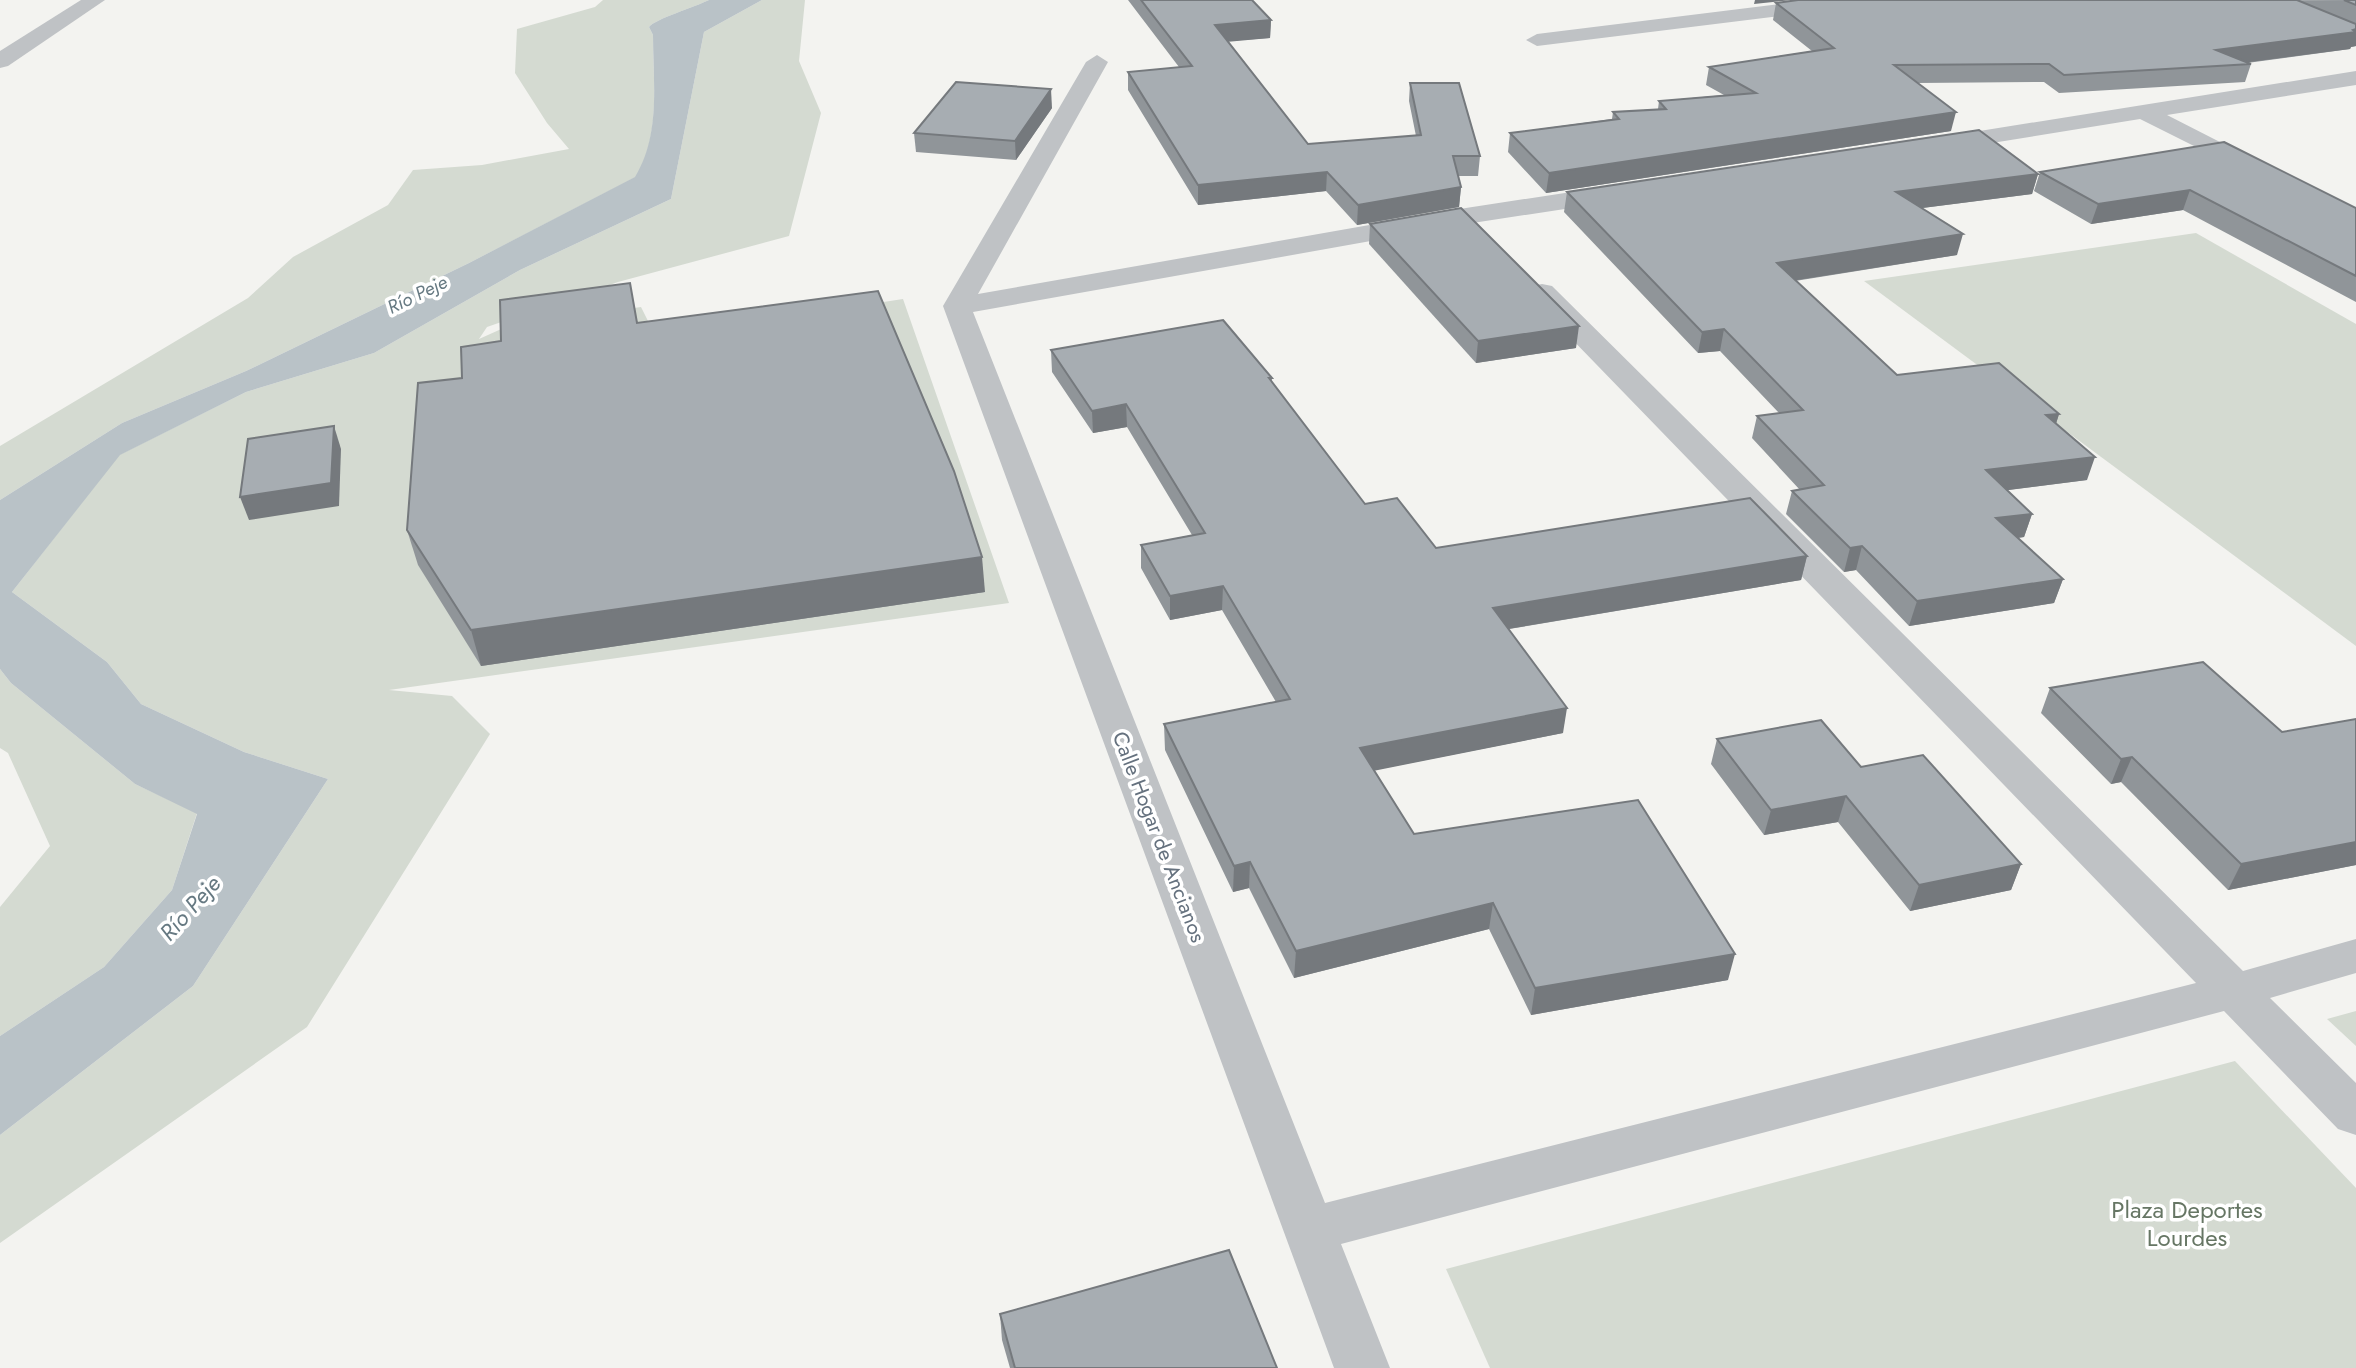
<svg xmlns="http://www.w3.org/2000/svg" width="2356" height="1368" viewBox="0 0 2356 1368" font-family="Jost,sans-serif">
<rect width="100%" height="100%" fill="#f3f3f0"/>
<g fill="#d4dad1">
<path d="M 603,0 L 709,0 C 695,7 655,19 649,27 L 653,35 C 653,84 661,134 636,177 L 469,263 L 246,371 L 122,423 L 0,500 L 0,446 L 248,298 L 293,257 L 388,205 L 413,170 L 482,165 L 569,149 L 547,123 L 515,73 L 517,29 L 595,7 Z"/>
<polygon points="762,0 805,0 799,61 821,113 789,236 618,282 487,327 479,339 508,326 641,307 656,337 903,299 1009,603 389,690 452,696 490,734 307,1027 0,1243 0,1135 193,986 328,779 244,752 141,704 107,662 12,592 119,455 246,392 374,353 520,270 671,199 704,32"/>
<polygon points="2196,233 2356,324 2356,646 1864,281"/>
<polygon points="0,669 11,683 135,784 197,813 172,890 104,967 0,1036 0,907 50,846 8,753 0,748"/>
<polygon points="2356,1011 2356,1046 2327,1019"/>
<polygon points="2235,1061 2356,1188 2356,1368 1490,1368 1446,1269"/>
</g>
<path fill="#b9c2c7" d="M 709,0 L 762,0 L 704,32 L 671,199 L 520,270 L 374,353 L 246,392 L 120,455 L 12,592 L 107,662 L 141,704 L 244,752 L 328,779 L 193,986 L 0,1135 L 0,1036 L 104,967 L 172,890 L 197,814 L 135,784 L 11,683 L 0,669 L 0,500 L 122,423 L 246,371 L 469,263 L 635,177 C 661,134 653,83 653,35 L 649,27 C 655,19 695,7 709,0 Z"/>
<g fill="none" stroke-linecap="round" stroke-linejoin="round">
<g fill="#bfc2c5" fill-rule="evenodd">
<polygon points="81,0 105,0 8,66 0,68 0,51"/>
<polygon points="1812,0 1872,0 1862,6 1537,46 1526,40 1537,34"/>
<polygon points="1097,55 1108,62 978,294 1466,208 1617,185 1626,188 1630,193 1626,198 1617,201 1466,224 973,312 1325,1203 2196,983 1532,298 1528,292 1532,286 1542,284 1552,286 2243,971 2356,939 2356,973 2270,998 2356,1083 2356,1135 2338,1129 2224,1011 1341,1244 1390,1368 1334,1368 943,306 1086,62"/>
<polygon points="2356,71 2356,85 2167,115 2263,164 2266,169 2263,174 2254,176 2140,119 1936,152 1928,150 1924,145 1928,140 1936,138"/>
</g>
</g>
<g fill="#909599">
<polygon points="1128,0 1252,0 1271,20 1270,38 1228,41 1308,144 1416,136 1409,101 1410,83 1480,156 1478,176 1458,176 1461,187 1459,207 1357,225 1326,191 1198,205 1128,90 1128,72 1179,67"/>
<polygon points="2356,0 2356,46 2351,47 2350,49 2247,63 2251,64 2245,82 2059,93 2044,82 1917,83 1951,131 1546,193 1508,152 1510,133 1612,119 1613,112 1658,109 1659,101 1724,95 1706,85 1709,67 1812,51 1773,20 1776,3"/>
<polygon points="1052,108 1016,160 916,152 914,133"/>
<polygon points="2040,172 2356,208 2356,302 2183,210 2091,224 2034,191"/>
<polygon points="2038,174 2032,194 1922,208 1957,255 1795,281 1897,375 2059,414 2056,424 2087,480 2007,490 2032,514 2024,537 2017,538 2063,579 2054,603 1909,626 1856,570 1844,572 1786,514 1792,491 1800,490 1752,438 1757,416 1779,413 1720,351 1698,353 1564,212 1567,192"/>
<polygon points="1370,224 1576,348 1476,363 1369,244"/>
<polygon points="638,323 985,592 481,666 418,565 407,530 462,378"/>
<polygon points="1051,350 1272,378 1272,382 1365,504 1436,548 1807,556 1801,580 1509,629 1563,733 1374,770 1414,834 1728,980 1531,1015 1489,929 1294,978 1249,888 1233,892 1165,750 1164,724 1276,702 1222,610 1170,620 1141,568 1141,545 1192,535 1127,427 1093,433 1052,372"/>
<polygon points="2050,688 2282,732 2356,719 2356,865 2228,890 2121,782 2111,784 2041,713"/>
<polygon points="1717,739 1861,767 2021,864 2011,890 1910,911 1838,822 1764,835 1711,764"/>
<polygon points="1000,1314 1277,1368 1010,1368 1002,1340"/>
</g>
<g fill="#75797d">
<polygon points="1755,0 1791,0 1754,4"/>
<polygon points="1271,20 1270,38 1215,43 1215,25"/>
<polygon points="2356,29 2356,46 2351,47 2350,49 2219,66 2216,50"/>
<polygon points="1051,89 1052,108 1016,160 1015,141"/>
<polygon points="1956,112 1951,131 1546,193 1549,173"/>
<polygon points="1327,172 1326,191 1198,205 1198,185"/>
<polygon points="2038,174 2032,194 1891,212 1896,192"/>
<polygon points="1461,187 1459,207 1357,225 1358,205"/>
<polygon points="2190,190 2183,210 2091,224 2098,204"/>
<polygon points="1963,234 1957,255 1772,284 1777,263"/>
<polygon points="1579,326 1576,348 1476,363 1478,341"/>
<polygon points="1724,329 1720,351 1698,353 1702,332"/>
<polygon points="1126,404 1127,427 1093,433 1092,411"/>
<polygon points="2059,414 2052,436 2046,415"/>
<polygon points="334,426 341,449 339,506 249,520 240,497"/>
<polygon points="2095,457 2087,480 1978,494 1986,470"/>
<polygon points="2032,514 2024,537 1988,542 1996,518"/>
<polygon points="1862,546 1856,570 1844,572 1850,548"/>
<polygon points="1807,556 1801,580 1490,632 1493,608"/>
<polygon points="982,557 985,592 481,666 471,630"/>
<polygon points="2063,579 2054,603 1909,626 1917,601"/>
<polygon points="1223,586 1222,610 1170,620 1170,596"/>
<polygon points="1567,708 1563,733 1358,774 1360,748"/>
<polygon points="2132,757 2121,782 2111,784 2121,759"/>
<polygon points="1846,796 1838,822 1764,835 1771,810"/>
<polygon points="2356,842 2356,865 2228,890 2241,864"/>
<polygon points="1250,862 1249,888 1233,892 1234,866"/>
<polygon points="2021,864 2011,890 1910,911 1919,885"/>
<polygon points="1493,903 1489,929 1294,978 1296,951"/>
<polygon points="1735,954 1728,980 1531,1015 1535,988"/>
</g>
<g fill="#a7adb2" stroke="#75797d" stroke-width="2">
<polygon points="1141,0 1252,0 1271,20 1215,25 1308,144 1421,135 1410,83 1459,83 1480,156 1453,156 1461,187 1358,205 1327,172 1198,185 1128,72 1192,66"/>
<polygon points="1798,0 2297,0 2356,24 2356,29 2353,30 2356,32 2216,50 2251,64 2064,75 2049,64 1894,65 1956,112 1549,173 1510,133 1619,119 1613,112 1666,109 1659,101 1756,93 1709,67 1834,48 1776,3"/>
<polygon points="2344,0 2356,0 2356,5"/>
<polygon points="956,82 1051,89 1015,141 914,133"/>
<polygon points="1979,130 2038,174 1896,192 1963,234 1777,263 1897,375 1999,363 2059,414 2046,415 2095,457 1986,470 2032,514 1996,518 2063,579 1917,601 1862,546 1850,548 1792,491 1824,485 1757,416 1803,410 1724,329 1702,332 1567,192"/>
<polygon points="2224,142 2356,208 2356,276 2190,190 2098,204 2040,172"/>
<polygon points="1461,208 1579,326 1478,341 1370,224"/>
<polygon points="630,283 637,323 878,291 954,471 982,557 471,630 407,530 418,383 462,378 461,347 501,341 500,300"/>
<polygon points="1223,320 1272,378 1269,378 1365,504 1397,498 1436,548 1750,498 1807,556 1493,608 1567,708 1360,748 1414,834 1638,800 1735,954 1535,988 1493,903 1296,951 1250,862 1234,866 1164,724 1290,699 1223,586 1170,596 1141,545 1205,533 1126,404 1092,411 1051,350"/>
<polygon points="334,426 331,483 240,497 248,439"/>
<polygon points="2203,662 2282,732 2356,719 2356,842 2241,864 2132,757 2121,759 2050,688"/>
<polygon points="1821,720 1861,767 1923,755 2021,864 1919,885 1846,796 1771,810 1717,739"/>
<polygon points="1229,1250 1277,1368 1015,1368 1000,1314"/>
</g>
<g text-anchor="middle" stroke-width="7" stroke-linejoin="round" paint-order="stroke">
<g font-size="19" font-style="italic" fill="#667982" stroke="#fff">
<text transform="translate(417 294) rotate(-26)" y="7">Río Peje</text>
</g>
<g font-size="21" fill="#65717e" stroke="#fff">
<text transform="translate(1159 837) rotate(69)" y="7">Calle Hogar de Ancianos</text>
</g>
<g font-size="23" font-style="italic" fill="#667982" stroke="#fff">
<text transform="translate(190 908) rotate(-48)" y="8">Río Peje</text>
</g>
<g font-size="24" fill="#667664" stroke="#fff">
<text x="2187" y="1218">Plaza Deportes<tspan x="2187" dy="28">Lourdes</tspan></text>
</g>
</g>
</svg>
